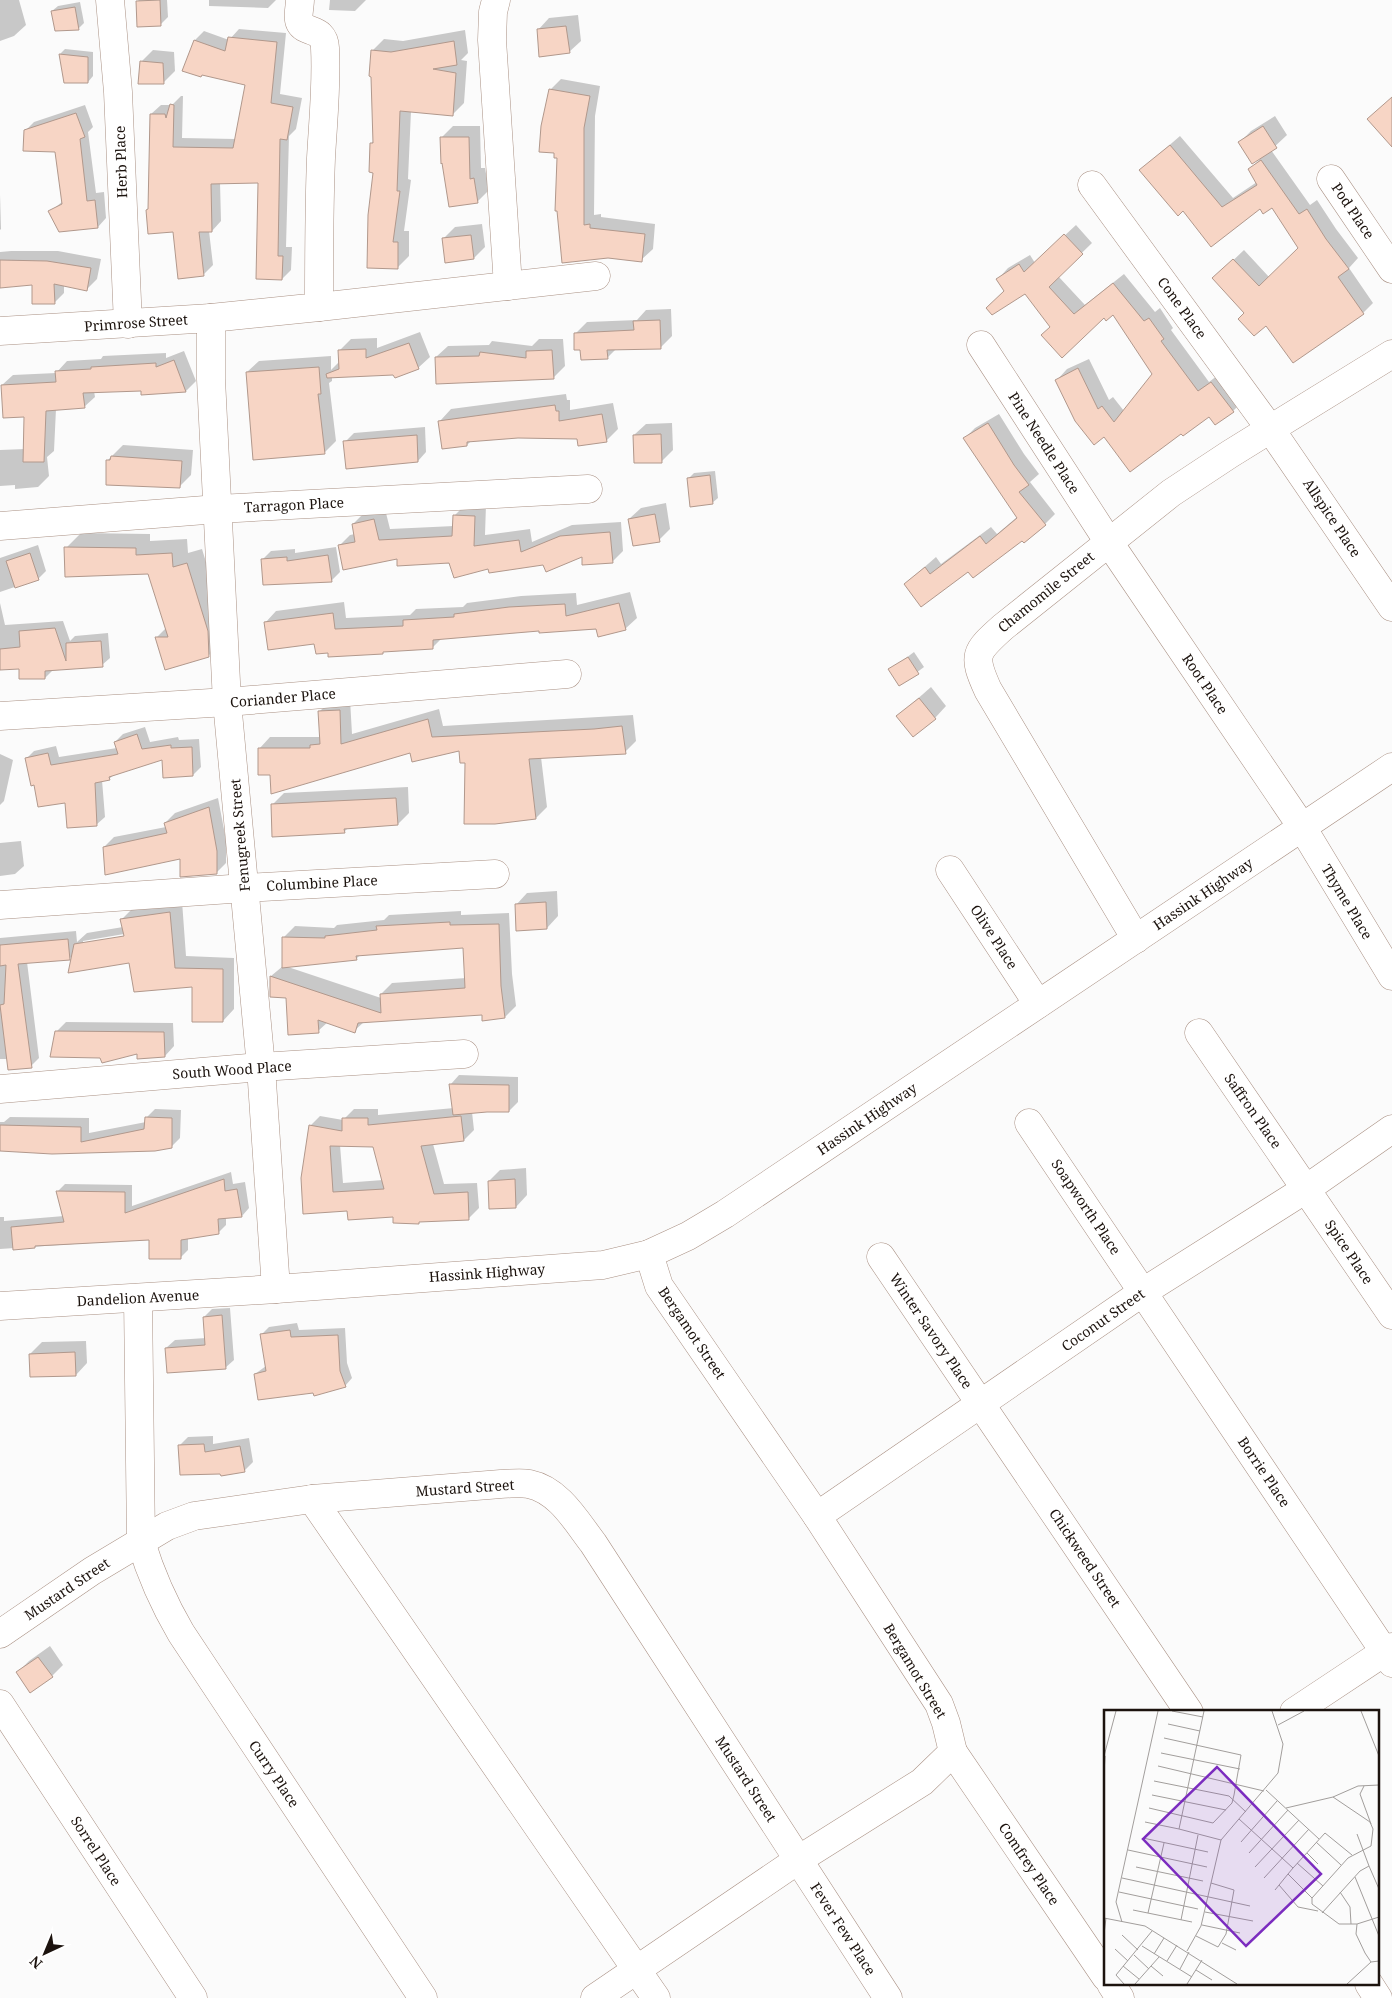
<svg xmlns="http://www.w3.org/2000/svg" width="1392" height="1998" viewBox="0 0 1392 1998" font-family="'Noto Serif',serif">
<rect width="100%" height="100%" fill="#fbfbfb"/>
<g fill="#0003" fill-rule="evenodd">
<polygon points="0,0 19,0 26,25 14,36 0,41"/>
<polygon points="139,0 167,0 168,17 160,25 137,2"/>
<polygon points="209,0 276,0 268,8 209,6"/>
<polygon points="330,0 366,0 355,11 329,10"/>
<polygon points="80,2 84,23 78,29 52,11 58,6"/>
<polygon points="578,15 581,41 569,52 538,30 549,18"/>
<polygon points="239,29 286,33 280,94 302,98 296,129 289,136 286,247 292,247 291,270 282,279 259,182 220,182 221,221 212,231 209,231 213,265 204,274 174,231 147,210 149,208 151,114 161,105 172,105 181,96 183,96 182,138 236,139 247,84 184,70 195,40 204,31 229,40"/>
<polygon points="465,30 468,53 461,60 467,61 464,103 452,115 411,111 408,179 411,180 404,231 409,231 409,256 397,268 375,171 371,144 374,140 372,51 384,39 403,41"/>
<polygon points="65,49 93,52 93,76 88,82 60,54"/>
<polygon points="153,50 174,52 175,71 163,83 141,62"/>
<polygon points="561,79 600,86 595,116 594,215 601,214 601,217 655,224 653,249 641,260 608,257 563,261 558,157 550,90"/>
<polygon points="85,105 93,127 88,132 96,193 104,192 106,218 98,227 50,212 63,201 56,151 25,131 34,122"/>
<polygon points="1275,116 1287,135 1271,150 1310,205 1317,200 1336,229 1358,258 1349,268 1373,303 1363,313 1266,324 1246,312 1224,269 1244,250 1269,277 1299,248 1272,206 1260,207 1212,245 1151,161 1180,136 1233,198 1257,182 1249,170 1261,158 1240,142 1251,131"/>
<polygon points="453,126 480,126 481,168 485,168 489,190 477,202 441,138"/>
<polygon points="0,194 1,229 0,230"/>
<polygon points="482,224 485,247 474,258 443,239 455,227"/>
<polygon points="1076,225 1092,243 1058,276 1085,305 1124,274 1155,312 1160,308 1173,328 1171,330 1209,382 1222,372 1243,401 1233,411 1210,416 1181,433 1104,435 1057,380 1067,369 1089,359 1109,400 1113,397 1124,411 1154,374 1113,313 1051,327 1026,292 1005,290 998,279 1008,268 1030,255 1035,263"/>
<polygon points="11,251 58,251 101,259 97,279 87,289 64,285 64,293 54,303 33,283 0,287 0,252"/>
<polygon points="671,309 672,336 660,348 617,348 607,358 581,349 575,334 587,322 637,320 646,310"/>
<polygon points="420,332 430,357 418,368 394,373 332,376 332,381 329,383 336,441 324,453 247,372 259,361 331,356 331,370 339,362 339,351 351,339 377,338 377,348"/>
<polygon points="539,339 563,339 565,366 553,378 436,357 448,346 489,345 492,341 532,346"/>
<polygon points="184,351 196,381 186,391 94,391 95,397 84,407 56,409 54,451 47,457 49,476 38,487 15,489 15,485 0,486 0,450 25,449 26,416 2,385 13,375 56,373 67,361 101,359 103,356 166,353 166,358"/>
<polygon points="566,394 567,400 570,400 570,410 613,403 618,429 606,441 578,438 518,437 472,440 467,445 440,421 451,409"/>
<polygon points="999,414 1024,454 1039,474 1030,482 1055,514 1045,524 1023,540 968,570 905,584 936,557 941,564 991,527 997,534 1017,517 965,438 975,428"/>
<polygon points="672,423 673,450 661,462 634,435 646,424"/>
<polygon points="425,427 426,452 418,461 345,442 354,433"/>
<polygon points="123,445 193,450 191,475 180,486 107,461"/>
<polygon points="715,471 718,498 712,503 689,478 694,473"/>
<polygon points="666,503 670,529 659,540 629,519 641,508"/>
<polygon points="465,505 486,505 485,535 530,529 532,542 572,525 621,522 623,551 612,562 583,555 544,564 489,568 398,558 339,546 350,535 355,534 353,524 364,513 385,509 390,529 454,526 454,516"/>
<polygon points="81,533 150,534 150,541 187,539 188,553 202,549 222,615 223,641 208,656 157,637 167,627 149,573 66,548"/>
<polygon points="38,545 46,571 38,579 0,592 0,558"/>
<polygon points="336,547 340,572 331,581 263,559 271,551 295,549 295,553"/>
<polygon points="630,592 637,618 625,629 540,630 442,638 433,647 385,650 382,653 329,651 315,642 265,623 276,611 344,602 346,618 410,615 416,609 463,607 467,603 521,596 576,593 577,605"/>
<polygon points="0,603 5,625 63,621 70,641 75,636 108,633 110,658 102,665 53,670 45,678 20,668 0,669"/>
<polygon points="914,652 924,667 900,685 890,670"/>
<polygon points="931,687 946,706 935,718 898,716"/>
<polygon points="350,699 352,734 439,709 443,726 633,715 636,741 625,752 541,757 547,807 536,818 466,761 461,749 411,751 271,774 259,749 270,737 320,737 320,711 331,700"/>
<polygon points="145,727 150,742 178,737 179,740 199,739 201,767 193,775 163,758 115,774 109,779 102,780 105,817 96,825 66,802 35,784 26,759 34,751 56,746 59,757 117,748 115,742 123,734"/>
<polygon points="0,754 13,760 4,801 0,805"/>
<polygon points="408,787 409,813 398,824 348,828 344,832 272,805 284,793"/>
<polygon points="218,798 226,840 226,863 216,873 182,857 104,847 114,837 166,827 165,823 175,813"/>
<polygon points="21,841 24,866 15,874 0,876 0,843"/>
<polygon points="557,891 558,916 547,928 516,905 527,893"/>
<path d="M 182,901 L 186,956 L 234,958 L 234,1009 L 223,1021 L 194,986 L 130,961 L 73,955 L 70,958 L 27,962 L 39,1058 L 31,1066 L 8,1059 L 0,1059 L 0,938 L 76,931 L 77,942 L 87,933 L 123,927 L 122,919 L 133,908 ZM 130,933 L 130,936 L 83,944 L 83,941 Z"/>
<path d="M 461,911 L 461,915 L 509,913 L 512,974 L 516,1006 L 505,1017 L 483,1014 L 364,1022 L 354,1031 L 328,1022 L 318,1031 L 287,997 L 271,996 L 271,976 L 283,966 L 283,938 L 295,926 L 334,928 L 337,925 L 384,920 L 389,915 ZM 464,947 L 466,978 L 392,983 L 381,994 L 381,998 L 285,966 L 356,959 L 361,954 Z"/>
<polygon points="66,1022 173,1023 174,1046 165,1056 138,1052 101,1057 56,1032"/>
<path d="M 459,1075 L 518,1077 L 518,1102 L 509,1111 L 472,1112 L 474,1130 L 464,1140 L 433,1144 L 444,1184 L 477,1183 L 479,1208 L 469,1218 L 420,1221 L 395,1215 L 348,1210 L 304,1212 L 310,1126 L 320,1116 L 343,1120 L 354,1109 L 378,1109 L 378,1115 L 454,1108 L 451,1084 ZM 340,1145 L 374,1145 L 383,1180 L 343,1183 Z"/>
<polygon points="155,1109 181,1110 180,1138 171,1147 0,1150 0,1122 4,1122 10,1117 89,1118 89,1133 146,1122 146,1118"/>
<polygon points="526,1168 527,1195 516,1207 489,1181 500,1170"/>
<polygon points="231,1172 233,1184 245,1182 249,1208 242,1216 226,1217 226,1225 218,1233 188,1238 188,1250 180,1258 150,1239 0,1249 0,1217 4,1217 4,1221 64,1216 58,1191 65,1184 132,1185 132,1206"/>
<polygon points="230,1308 234,1360 225,1368 166,1348 175,1340 206,1338 204,1317 212,1309"/>
<polygon points="297,1323 299,1330 345,1328 347,1363 352,1378 345,1386 314,1391 255,1374 266,1366 261,1335 269,1327"/>
<polygon points="86,1341 87,1363 76,1375 30,1354 42,1342"/>
<polygon points="213,1436 213,1444 249,1438 253,1462 244,1471 180,1445 188,1437"/>
<polygon points="50,1646 63,1665 52,1676 17,1673 29,1661"/>
</g>
<g fill="#f7d5c5" stroke="#b1988c" fill-rule="evenodd">
<polygon points="160,0 161,26 137,27 136,1"/>
<polygon points="75,7 79,30 55,31 51,11"/>
<polygon points="566,26 570,53 539,57 537,29"/>
<polygon points="228,37 277,42 271,103 293,107 287,140 280,139 278,256 283,256 282,280 256,279 258,183 211,184 212,232 199,232 204,276 178,279 173,232 148,234 146,210 148,209 150,114 165,114 166,118 170,104 174,105 173,147 233,148 245,85 202,75 201,77 182,71 194,40 225,51"/>
<polygon points="454,41 457,65 433,69 456,73 453,116 400,111 397,191 400,191 393,242 398,242 398,269 367,268 368,215 373,173 369,172 370,143 373,143 371,77 369,76 371,50 391,52"/>
<polygon points="59,54 88,57 88,83 64,83"/>
<polygon points="140,61 163,63 164,84 138,84"/>
<polygon points="549,89 590,96 584,128 584,225 590,224 590,228 645,234 642,262 608,258 562,263 557,211 555,211 557,158 554,158 554,153 539,152 541,126"/>
<polygon points="1392,97 1392,147 1367,119"/>
<polygon points="76,113 85,137 80,139 87,201 95,200 98,228 59,232 48,211 62,204 55,152 23,151 24,130"/>
<polygon points="1263,126 1277,148 1252,164 1238,142"/>
<polygon points="440,137 469,137 470,179 474,178 478,203 449,207 442,163 441,164"/>
<polygon points="1170,145 1222,207 1257,185 1248,169 1261,160 1299,214 1307,209 1326,239 1349,269 1338,277 1364,314 1293,363 1266,326 1254,336 1238,319 1244,313 1212,278 1233,259 1259,286 1298,248 1272,208 1263,214 1260,209 1211,247 1183,211 1178,216 1139,170"/>
<polygon points="1064,234 1083,254 1049,287 1074,314 1113,283 1144,321 1149,318 1164,339 1161,341 1198,391 1211,382 1234,412 1215,425 1209,417 1183,436 1181,434 1130,472 1104,437 1094,445 1075,421 1055,380 1078,368 1098,409 1102,406 1114,422 1152,374 1113,315 1106,321 1104,318 1062,358 1041,335 1050,327 1025,294 992,315 986,308 1004,291 996,279 1019,264 1024,272"/>
<polygon points="471,235 474,259 445,263 442,238"/>
<polygon points="0,260 47,261 91,268 87,291 54,284 55,304 32,304 32,285 0,288"/>
<polygon points="660,320 661,349 607,350 608,359 581,360 580,350 574,350 574,333 634,330 633,321"/>
<polygon points="409,343 419,369 395,378 393,375 327,378 326,374 339,369 338,350 366,349 366,358"/>
<polygon points="552,350 554,379 436,384 435,357 479,356 480,352 526,358 526,351"/>
<polygon points="174,360 186,392 141,395 141,391 83,393 85,408 46,411 44,462 23,462 24,417 3,418 1,385 56,382 55,371 91,369 91,367 156,363 156,367"/>
<polygon points="319,367 321,394 318,394 325,454 253,460 246,372"/>
<polygon points="555,405 556,411 559,411 559,421 602,414 607,442 578,446 577,439 518,438 467,442 467,446 442,449 438,421"/>
<polygon points="988,423 1014,465 1029,485 1019,492 1046,525 1024,543 1022,541 973,578 968,572 921,607 904,584 925,567 930,574 980,536 986,544 1017,518 963,438"/>
<polygon points="661,434 662,463 634,463 633,435"/>
<polygon points="417,435 418,462 346,469 343,441"/>
<polygon points="111,456 182,461 180,488 106,485 106,460 110,460"/>
<polygon points="710,475 713,504 690,507 687,478"/>
<polygon points="655,514 660,542 633,546 628,519"/>
<polygon points="453,515 475,516 474,546 519,540 521,552 560,536 610,532 613,563 582,565 582,557 546,572 543,565 489,573 488,569 454,578 449,563 397,566 397,559 343,570 338,545 355,542 352,524 374,519 379,540 452,536"/>
<polygon points="64,547 136,548 136,555 172,553 173,567 187,563 208,631 209,657 165,670 155,637 168,637 148,574 65,577"/>
<polygon points="30,553 39,580 15,588 6,561"/>
<polygon points="328,555 332,582 263,585 261,559 287,557 287,561"/>
<polygon points="619,603 626,630 598,637 596,629 539,633 539,631 433,640 433,649 383,652 383,654 328,657 328,653 316,654 314,644 268,650 264,622 333,613 335,629 403,626 403,620 454,617 454,614 509,607 565,604 566,616"/>
<polygon points="55,628 66,661 66,643 101,641 103,667 45,671 45,679 19,679 19,669 0,670 0,649 20,647 19,631"/>
<polygon points="908,657 919,674 899,686 888,669"/>
<polygon points="919,698 936,719 913,737 896,716"/>
<polygon points="340,710 341,744 428,719 432,737 594,729 622,726 626,754 529,759 536,819 495,824 464,824 465,763 460,763 459,751 412,762 410,753 271,794 270,775 258,775 258,748 310,748 310,745 320,744 318,711"/>
<polygon points="137,734 142,749 171,745 171,748 192,747 193,776 163,778 162,760 109,777 110,780 95,783 97,826 67,828 65,803 38,807 34,785 31,786 25,758 48,753 51,765 118,754 114,742"/>
<polygon points="396,798 398,825 344,829 345,833 272,837 271,804"/>
<polygon points="209,807 217,851 217,874 180,877 180,859 105,875 103,847 167,833 164,823"/>
<polygon points="546,902 547,929 516,931 515,904"/>
<polygon points="170,912 175,968 223,969 223,1022 192,1022 192,987 134,992 129,963 68,973 74,944 124,936 120,919"/>
<polygon points="450,922 450,925 499,924 501,986 505,1018 482,1021 482,1015 358,1023 355,1033 318,1020 319,1033 288,1035 286,998 270,997 270,976 381,1013 380,994 465,988 463,948 356,956 357,960 282,968 282,937 325,938 325,936 377,930 376,926"/>
<polygon points="68,939 70,960 18,964 32,1068 8,1070 0,1005 4,1004 6,965 0,966 0,945"/>
<polygon points="55,1031 164,1032 165,1057 137,1059 137,1054 102,1063 100,1058 50,1057"/>
<polygon points="449,1084 509,1085 509,1112 487,1112 453,1115"/>
<path d="M 461,1116 L 464,1141 L 421,1146 L 434,1194 L 468,1192 L 469,1220 L 419,1222 L 419,1224 L 393,1223 L 393,1217 L 348,1220 L 347,1211 L 303,1214 L 301,1178 L 309,1125 L 342,1131 L 342,1118 L 368,1118 L 368,1125 ZM 330,1146 L 373,1147 L 384,1189 L 333,1192 Z"/>
<polygon points="145,1117 172,1118 172,1148 155,1151 52,1154 0,1151 0,1125 81,1127 81,1142 144,1129"/>
<polygon points="224,1179 225,1191 237,1189 242,1217 218,1219 219,1234 181,1240 181,1259 149,1259 149,1240 35,1246 35,1248 13,1250 11,1227 64,1222 56,1191 125,1192 125,1213"/>
<polygon points="515,1179 516,1208 489,1209 488,1181"/>
<polygon points="222,1315 226,1369 167,1373 165,1348 205,1345 203,1317"/>
<polygon points="290,1330 291,1337 338,1335 340,1371 346,1387 314,1396 313,1393 258,1400 254,1374 266,1371 260,1334"/>
<polygon points="75,1352 76,1376 30,1377 29,1354"/>
<polygon points="204,1444 205,1452 240,1446 245,1472 221,1476 220,1474 180,1475 178,1445"/>
<polygon points="38,1657 53,1677 30,1693 16,1672"/>
</g>
<g fill="none" stroke-linecap="round" stroke-linejoin="round">
<defs>
<g id="minor">
<polyline points="110,0 118,92 128,324"/>
<polyline points="496,0 493,12 492,40 508,286"/>
<polyline points="1331,179 1392,269"/>
<polyline points="1092,185 1271,430 1392,607"/>
<polyline points="319,307 596,276"/>
<path d="M 211,318 L 319,307 C 319,257 319,208 321,158 C 323,121 327,85 325,48 C 324,27 306,34 300,23 C 297,17 300,6 300,0"/>
<polyline points="0,331 211,318 211,379 227,702 261,1067 276,1289"/>
<polyline points="981,345 1108,541 1302,827 1392,976"/>
<polyline points="0,526 218,509 588,489"/>
<polyline points="0,716 227,702 567,674"/>
<polyline points="950,870 1038,1004"/>
<polyline points="0,905 245,888 495,874"/>
<path d="M 1136,939 L 988,690 C 972,655 975,652 1003,627 L 1171,493 L 1230,454 L 1392,354"/>
<polyline points="1199,1033 1392,1315"/>
<polyline points="0,1089 261,1067 464,1054"/>
<polyline points="1029,1123 1392,1663"/>
<polyline points="881,1257 1189,1712"/>
<path d="M 138,1298 L 141,1542 C 151,1575 164,1604 181,1633 L 423,1998"/>
<polyline points="0,1306 276,1289 603,1265 649,1254 688,1236 725,1214 1392,767"/>
<polyline points="312,1499 656,1998"/>
<polyline points="817,1516 1143,1292 1306,1189 1392,1129"/>
<path d="M 0,1634 L 92,1571 L 167,1526 L 194,1516 L 312,1499 L 501,1484 C 510,1484 520,1482 529,1484 C 559,1490 576,1521 593,1543 L 888,1998"/>
<polyline points="0,1704 193,1998"/>
<polyline points="1294,1712 1392,1647"/>
<polyline points="953,1752 1106,1977"/>
<polyline points="1111,1984 1120,1998"/>
<polyline points="1369,1984 1378,1998"/>
<polyline points="595,1998 798,1860 922,1782 953,1752 946,1723 939,1704 817,1516 659,1286 649,1254"/>
</g>
</defs>
<use href="#minor" stroke="#aa9184" stroke-width="29"/>
<use href="#minor" stroke="#fff" stroke-width="28"/>
</g>
<g text-anchor="middle" stroke-width="4" stroke-linejoin="round" paint-order="stroke">
<g font-size="14" fill="#1c130e" stroke="#fff">
<text transform="translate(121 162) rotate(-92)" y="5">Herb Place</text>
<text transform="translate(1353 211) rotate(56)" y="5">Pod Place</text>
<text transform="translate(1182 308) rotate(54)" y="5">Cone Place</text>
<text transform="translate(136 323) rotate(-4)" y="5">Primrose Street</text>
<text transform="translate(1044 443) rotate(57)" y="5">Pine Needle Place</text>
<text transform="translate(294 505) rotate(-3)" y="5">Tarragon Place</text>
<text transform="translate(1332 518) rotate(56)" y="5">Allspice Place</text>
<text transform="translate(1046 592) rotate(-39)" y="5">Chamomile Street</text>
<text transform="translate(1205 684) rotate(56)" y="5">Root Place</text>
<text transform="translate(283 698) rotate(-5)" y="5">Coriander Place</text>
<text transform="translate(240 835) rotate(-95)" y="5">Fenugreek Street</text>
<text transform="translate(322 883) rotate(-3)" y="5">Columbine Place</text>
<text transform="translate(1203 894) rotate(-34)" y="5">Hassink Highway</text>
<text transform="translate(1347 902) rotate(59)" y="5">Thyme Place</text>
<text transform="translate(994 937) rotate(57)" y="5">Olive Place</text>
<text transform="translate(232 1070) rotate(-4)" y="5">South Wood Place</text>
<text transform="translate(1253 1111) rotate(55)" y="5">Saffron Place</text>
<text transform="translate(867 1119) rotate(-34)" y="5">Hassink Highway</text>
<text transform="translate(1086 1207) rotate(56)" y="5">Soapworth Place</text>
<text transform="translate(1349 1252) rotate(56)" y="5">Spice Place</text>
<text transform="translate(487 1273) rotate(-4)" y="5">Hassink Highway</text>
<text transform="translate(138 1298) rotate(-3)" y="5">Dandelion Avenue</text>
<text transform="translate(1103 1320) rotate(-35)" y="5">Coconut Street</text>
<text transform="translate(931 1331) rotate(56)" y="5">Winter Savory Place</text>
<text transform="translate(692 1333) rotate(56)" y="5">Bergamot Street</text>
<text transform="translate(1264 1472) rotate(56)" y="5">Borrie Place</text>
<text transform="translate(465 1488) rotate(-4)" y="5">Mustard Street</text>
<text transform="translate(1085 1558) rotate(56)" y="5">Chickweed Street</text>
<text transform="translate(67 1589) rotate(-34)" y="5">Mustard Street</text>
<text transform="translate(915 1671) rotate(59)" y="5">Bergamot Street</text>
<text transform="translate(274 1774) rotate(56)" y="5">Curry Place</text>
<text transform="translate(746 1779) rotate(57)" y="5">Mustard Street</text>
<text transform="translate(96 1851) rotate(57)" y="5">Sorrel Place</text>
<text transform="translate(1029 1864) rotate(56)" y="5">Comfrey Place</text>
<text transform="translate(843 1929) rotate(57)" y="5">Fever Few Place</text>
</g>
</g>
<g transform="translate(1104 1710)">
<rect width="275" height="275" fill="#fbfbfb"/>
<path fill="none" stroke="#a29e9c" stroke-width="1" d="M 68,1 L 99,7M 100,1 L 75,119 L 117,130M 257,1 L 275,46M 64,14 L 96,21M 174,15 L 200,1M 57,43 L 136,59M 0,46 L 12,1M 54,56 L 160,81M 0,64 L 1,46M 50,71 L 125,86 L 142,102M 260,76 L 256,84 L 267,114M 162,80 L 215,129M 48,85 L 122,100M 229,87 L 254,76 L 275,75M 45,98 L 109,113 L 128,93 L 130,85 L 137,45 L 60,28M 182,98 L 229,87 L 266,112 L 269,119 L 267,136 L 244,148 L 208,188 L 184,164 L 189,158M 135,109 L 189,158 L 221,123 L 248,145M 41,112 L 75,119M 39,128 L 104,142M 137,132 L 173,91M 212,132 L 237,155M 24,140 L 103,157M 145,143 L 184,100M 203,143 L 214,154M 193,153 L 219,176M 265,156 L 275,179M 32,157 L 99,171M 151,157 L 195,110M 251,167 L 275,226M 18,168 L 146,196M 160,168 L 205,119M 175,175 L 194,197 L 214,201M 171,180 L 184,164M 15,182 L 94,199M 236,182 L 246,197 L 247,214M 208,188 L 208,194 L 235,214 L 253,214 L 275,207M 29,200 L 88,212M 101,202 L 149,211M 44,203 L 60,133M 218,203 L 256,161 L 265,156 L 253,124M 0,208 L 41,216 L 133,274M 77,210 L 94,125M 18,212 L 12,192 L 54,1M 253,214 L 252,224 L 261,243 L 267,252 L 275,251M 98,215 L 136,223M 0,224 L 2,208M 18,225 L 34,240M 92,226 L 114,237 L 122,224 L 130,180 L 107,173M 118,233 L 132,240M 38,236 L 88,267M 11,239 L 24,251M 83,241 L 97,216 L 117,130 L 174,63 L 179,34 L 168,1M 50,244 L 60,228M 30,245 L 45,259M 63,251 L 73,235M 19,256 L 35,269M 47,256 L 59,266M 76,259 L 85,242M 92,260 L 108,270M 20,274 L 12,265 L 48,221M 31,274 L 55,247M 83,274 L 98,250M 243,274 L 267,252"/>
<path fill="#7b2cbf" fill-opacity="0.15" stroke="#7b2cbf" stroke-width="2.5" d="M 113,57 L 217,164 L 142,236 L 39,129 Z"/>
<rect width="275" height="275" fill="none" stroke="#1c130e" stroke-width="2.5"/>
</g>
<g transform="translate(45 1953) rotate(224)" stroke="#ffffff" stroke-width="4" paint-order="stroke">
<path d="M0-4L9 19L0 12L-9 19Z" fill="#1c130e"/>
<text y="-8" font-size="14" font-weight="bold" text-anchor="middle" fill="#1c130e">N</text>
</g>
</svg>
